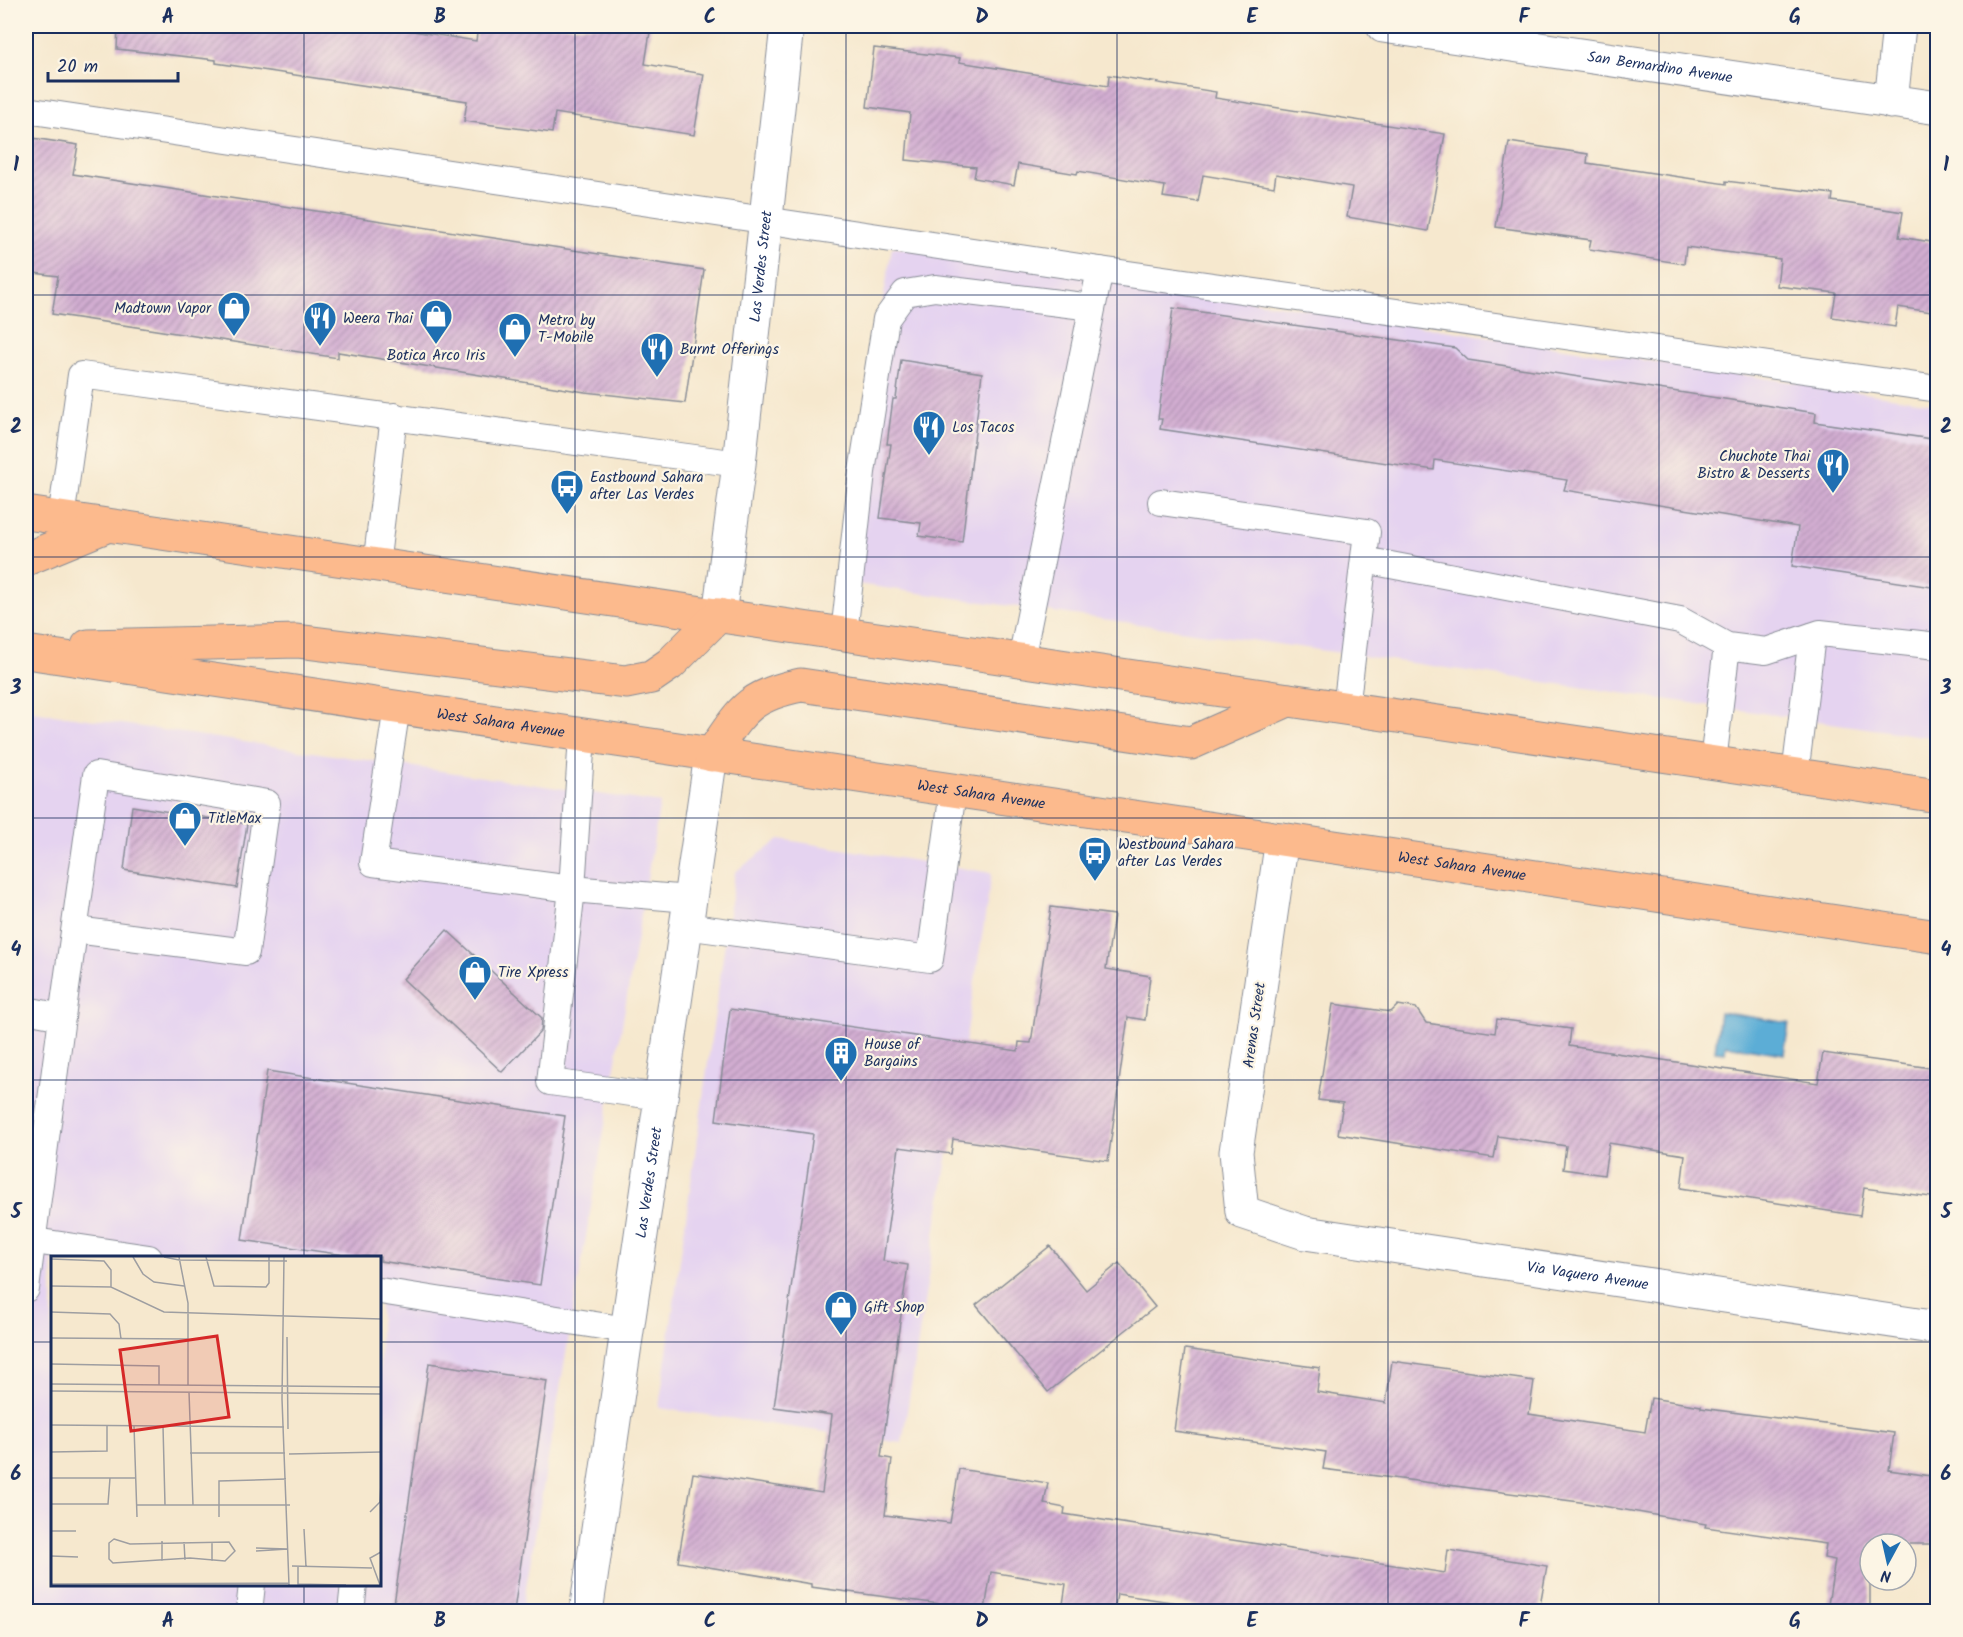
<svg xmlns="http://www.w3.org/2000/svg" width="1963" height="1637" viewBox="0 0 1963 1637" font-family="Kalam,sans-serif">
<defs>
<pattern id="building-hatch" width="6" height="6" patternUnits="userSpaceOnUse" patternTransform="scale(1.5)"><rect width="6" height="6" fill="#d3aed2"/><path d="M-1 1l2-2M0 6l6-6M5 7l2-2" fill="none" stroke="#aa8eae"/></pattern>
</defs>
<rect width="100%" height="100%" fill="#fcf5e5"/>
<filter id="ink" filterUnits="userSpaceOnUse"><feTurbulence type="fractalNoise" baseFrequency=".0167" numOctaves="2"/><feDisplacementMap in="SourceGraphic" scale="12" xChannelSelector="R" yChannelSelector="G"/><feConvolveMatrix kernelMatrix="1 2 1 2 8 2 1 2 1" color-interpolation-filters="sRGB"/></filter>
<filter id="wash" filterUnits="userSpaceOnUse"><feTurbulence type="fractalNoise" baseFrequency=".008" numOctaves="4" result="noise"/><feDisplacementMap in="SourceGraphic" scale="24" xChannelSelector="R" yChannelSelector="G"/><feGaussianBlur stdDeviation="1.35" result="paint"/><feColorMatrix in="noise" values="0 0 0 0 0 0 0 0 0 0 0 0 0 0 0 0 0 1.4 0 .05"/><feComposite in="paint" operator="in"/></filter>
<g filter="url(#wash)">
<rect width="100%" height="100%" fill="#f6e8ce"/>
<g fill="#e5d3f0" fill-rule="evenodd">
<polygon points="892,247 1937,404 1937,738 836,581"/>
<path d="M 26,710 L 660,803 L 522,1611 L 26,1612 ZM 52,1258 L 380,1258 L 380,1584 L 52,1584 Z"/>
<polygon points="780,839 992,873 902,1443 659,1408 735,872"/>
</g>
<polygon fill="#5cadd6" stroke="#3c6e9a" stroke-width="1.5" points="1720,1012 1789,1023 1784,1054 1726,1045 1725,1052 1715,1051"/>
<g id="blocks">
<g fill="url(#building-hatch)">
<polygon points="118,26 381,26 476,41 478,26 651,26 645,64 704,74 694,135 555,113 552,133 464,121 467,101 216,63 216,60 117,49"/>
<polygon points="874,48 960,58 959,62 1108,86 1109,75 1216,92 1215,98 1445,134 1428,231 1347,217 1352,187 1276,174 1274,187 1203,175 1198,202 1163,197 1165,186 1078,171 1077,174 1018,164 1014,185 974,178 976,167 906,160 910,113 867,107"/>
<polygon points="26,137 78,145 73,174 704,270 685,403 585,392 338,352 338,358 52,314 58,276 26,272"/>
<polygon points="1509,142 1588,154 1587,163 1726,184 1726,181 1833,194 1832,201 1903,212 1899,237 1938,243 1938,313 1898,307 1895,327 1832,317 1836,293 1777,286 1780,259 1686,247 1684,264 1589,249 1591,240 1496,227"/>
<polygon points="1173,308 1455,348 1468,360 1816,413 1815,422 1938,440 1938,588 1792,566 1798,527 1564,490 1567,480 1435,460 1434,470 1160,429 1162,419 1158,419"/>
<polygon points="901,360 982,373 962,542 919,536 921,523 880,518 891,444 887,444 893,399 896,399"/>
<polygon points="132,806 247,824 237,888 124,870"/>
<polygon points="1051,907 1114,915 1106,969 1150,976 1145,1020 1128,1017 1108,1161 953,1139 951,1154 899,1147 883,1261 908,1265 881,1457 892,1459 885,1515 950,1523 959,1469 1048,1483 1044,1504 1065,1508 1064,1514 1445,1573 1448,1550 1547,1566 1539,1611 1233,1611 1117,1594 1114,1611 1062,1611 1066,1584 991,1572 985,1610 811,1587 811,1584 678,1562 693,1473 822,1493 832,1415 774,1407 813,1134 716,1120 730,1009 1018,1051 1019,1042 1031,1043"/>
<polygon points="447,930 542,1018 541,1031 502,1072 403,979"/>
<polygon points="1333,1004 1391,1012 1398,1005 1416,1008 1426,1023 1495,1033 1497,1019 1571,1029 1569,1046 1818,1083 1823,1053 1938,1069 1938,1198 1864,1188 1860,1216 1681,1188 1685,1155 1609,1143 1604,1175 1563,1169 1566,1146 1498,1136 1494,1158 1338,1134 1343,1103 1318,1100"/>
<polygon points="267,1071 565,1116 540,1285 380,1261 380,1257 357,1257 242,1240"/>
<polygon points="1050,1246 1086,1290 1119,1263 1155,1307 1048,1392 976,1305"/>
<polygon points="1185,1349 1320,1368 1317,1392 1386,1403 1392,1361 1534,1381 1529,1414 1645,1432 1651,1398 1701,1406 1701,1408 1894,1433 1889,1470 1938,1477 1934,1544 1870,1544 1870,1611 1827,1611 1835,1560 1824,1558 1826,1544 1705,1527 1706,1524 1580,1502 1323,1469 1326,1452 1174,1431"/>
<polygon points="429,1363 547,1381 514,1611 393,1611"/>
</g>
</g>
</g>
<g filter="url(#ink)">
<use href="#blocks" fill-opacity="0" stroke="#888c96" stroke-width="1.5"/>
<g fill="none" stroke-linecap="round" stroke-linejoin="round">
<defs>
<g id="service">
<polyline points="26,110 1100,270 1938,389"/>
<polyline points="1161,502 1367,532 1346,709"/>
<polyline points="61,519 81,375 739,464"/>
<polyline points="1364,560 1680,620 1727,646 1766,651 1820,633 1938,646"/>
<polyline points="376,566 394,416"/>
<polyline points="844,634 862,472 886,319 905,293 935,288 1092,307"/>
<polyline points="1021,660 1100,270"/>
<polyline points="397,707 373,863 572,889 689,899"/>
<polyline points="582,736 572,889 550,1082 661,1097"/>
<polyline points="1713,762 1727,646"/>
<polyline points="1795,775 1812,636"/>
<polyline points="685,926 930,959 953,791"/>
<polyline points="26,1010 62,1017 26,1289"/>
<polyline points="62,1017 96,775 267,803 246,952 76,930"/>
<polyline points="34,1241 149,1258"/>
<polyline points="380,1291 627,1330"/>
<polyline points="249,1612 252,1584"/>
<polyline points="351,1612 354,1584"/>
</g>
<g id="minor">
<path id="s1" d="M 1383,26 L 1938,108"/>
<polyline points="1891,102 1899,26"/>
<path id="s2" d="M 719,615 L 739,464 L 787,26"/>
<path id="s3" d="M 1282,839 L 1236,1152 L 1242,1212 L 1305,1233 L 1938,1328"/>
<path id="s4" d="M 586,1612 L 711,755"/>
</g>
<g id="primary">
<polyline points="26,513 1938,796"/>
<polyline points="26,559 106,526"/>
<polyline points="88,646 297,641 626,682 651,677 670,664 719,615"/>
<path id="s5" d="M 26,652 L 1938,937"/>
<path d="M 711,755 C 741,712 746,696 801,685 L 1191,743 L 1288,700"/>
</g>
</defs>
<use href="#service" stroke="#888c96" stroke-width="28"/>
<use href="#minor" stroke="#888c96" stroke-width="35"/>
<use href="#primary" stroke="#888c96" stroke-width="35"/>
<use href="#service" stroke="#fff" stroke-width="26"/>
<use href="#minor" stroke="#fff" stroke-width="33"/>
<use href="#primary" stroke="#fcba8d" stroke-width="33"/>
</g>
</g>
<path fill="none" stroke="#1b2f5e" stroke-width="1.5" stroke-opacity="0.55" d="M 304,26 L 304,1258M 575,26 L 575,1612M 846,26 L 846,1612M 1117,26 L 1117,1612M 1388,26 L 1388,1612M 1659,26 L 1659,1612M 26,295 L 1938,295M 26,557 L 1938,557M 26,818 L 1938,818M 26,1080 L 1938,1080M 26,1342 L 52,1342M 380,1342 L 1938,1342M 304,1584 L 304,1612"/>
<defs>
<symbol id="shop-pin" viewBox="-11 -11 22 30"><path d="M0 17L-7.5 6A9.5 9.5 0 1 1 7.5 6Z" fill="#1f6fb2" stroke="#fcf5e5"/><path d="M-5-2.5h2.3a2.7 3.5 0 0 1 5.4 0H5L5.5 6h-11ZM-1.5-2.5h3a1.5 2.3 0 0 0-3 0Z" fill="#fff"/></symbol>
<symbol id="restaurant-pin" viewBox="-11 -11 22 30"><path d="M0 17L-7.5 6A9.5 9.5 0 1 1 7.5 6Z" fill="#1f6fb2" stroke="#fcf5e5"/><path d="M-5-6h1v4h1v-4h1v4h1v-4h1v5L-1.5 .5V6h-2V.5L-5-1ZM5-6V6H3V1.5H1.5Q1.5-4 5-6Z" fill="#fff"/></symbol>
<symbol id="bus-pin" viewBox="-11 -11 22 30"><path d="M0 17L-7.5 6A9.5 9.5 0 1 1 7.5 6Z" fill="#1f6fb2" stroke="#fcf5e5"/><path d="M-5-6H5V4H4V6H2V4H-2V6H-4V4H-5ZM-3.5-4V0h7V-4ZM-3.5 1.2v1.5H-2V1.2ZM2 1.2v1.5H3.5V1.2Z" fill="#fff"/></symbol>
<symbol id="building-pin" viewBox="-11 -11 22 30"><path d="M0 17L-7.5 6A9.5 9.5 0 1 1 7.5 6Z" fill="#1f6fb2" stroke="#fcf5e5"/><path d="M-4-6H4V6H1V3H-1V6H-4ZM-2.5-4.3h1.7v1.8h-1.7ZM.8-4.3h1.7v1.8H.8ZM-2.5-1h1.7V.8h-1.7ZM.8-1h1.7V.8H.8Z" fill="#fff"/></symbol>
</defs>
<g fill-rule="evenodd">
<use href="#shop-pin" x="215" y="289" width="38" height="52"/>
<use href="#shop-pin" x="417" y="297" width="38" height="52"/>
<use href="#restaurant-pin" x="301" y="299" width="38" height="52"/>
<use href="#shop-pin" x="496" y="310" width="38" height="52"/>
<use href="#restaurant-pin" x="638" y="330" width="38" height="52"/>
<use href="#restaurant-pin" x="910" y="408" width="38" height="52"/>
<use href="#restaurant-pin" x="1814" y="446" width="38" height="52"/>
<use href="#bus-pin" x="548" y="467" width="38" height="52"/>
<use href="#shop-pin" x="166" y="799" width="38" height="52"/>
<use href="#bus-pin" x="1076" y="834" width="38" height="52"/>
<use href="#shop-pin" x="456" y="953" width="38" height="52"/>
<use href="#building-pin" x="822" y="1034" width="38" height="52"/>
<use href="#shop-pin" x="822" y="1288" width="38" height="52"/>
</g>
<g text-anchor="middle" stroke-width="4.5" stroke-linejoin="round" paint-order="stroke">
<g font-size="15" fill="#1b2f5e" stroke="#fcf5e5">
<text dy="5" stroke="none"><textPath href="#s1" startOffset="280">San Bernardino Avenue</textPath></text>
<text dy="5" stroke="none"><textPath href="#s2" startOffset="351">Las Verdes Street</textPath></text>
<text dy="5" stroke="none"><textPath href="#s5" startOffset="480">West Sahara Avenue</textPath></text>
<text dy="5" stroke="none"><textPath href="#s5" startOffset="966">West Sahara Avenue</textPath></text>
<text dy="5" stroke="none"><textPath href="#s5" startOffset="1452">West Sahara Avenue</textPath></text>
<text transform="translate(1254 1025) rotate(-82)" y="5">Arenas Street</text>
<text dy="5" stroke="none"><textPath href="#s4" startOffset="434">Las Verdes Street</textPath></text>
<text dy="5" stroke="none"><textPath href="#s3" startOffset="729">Via Vaquero Avenue</textPath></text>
</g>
<g font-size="15" fill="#1b2f5e" stroke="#fcf5e5" text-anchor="start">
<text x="211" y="313" text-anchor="end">Madtown Vapor</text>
<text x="343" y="323">Weera Thai</text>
<text x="538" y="325">Metro by<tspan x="538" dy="17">T-Mobile</tspan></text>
<text x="680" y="354">Burnt Offerings</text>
<text x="436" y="360" text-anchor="middle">Botica Arco Iris</text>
<text x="952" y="432">Los Tacos</text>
<text x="1810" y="461" text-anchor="end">Chuchote Thai<tspan x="1810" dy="17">Bistro &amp; Desserts</tspan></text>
<text x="590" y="482">Eastbound Sahara<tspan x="590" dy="17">after Las Verdes</tspan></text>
<text x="208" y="823">TitleMax</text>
<text x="1118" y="849">Westbound Sahara<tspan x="1118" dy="17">after Las Verdes</tspan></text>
<text x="498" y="977">Tire Xpress</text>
<text x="864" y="1049">House of<tspan x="864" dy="17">Bargains</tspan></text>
<text x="864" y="1312">Gift Shop</text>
</g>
</g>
<g transform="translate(51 1256)">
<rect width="330" height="330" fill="#f6e8ce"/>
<path fill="none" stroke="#9e9ea1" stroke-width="1.5" d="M 82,1 L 92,18 L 103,26 L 133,30M 113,1 L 128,4 L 236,5M 128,1 L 137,47 L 137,129M 155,1 L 163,30 L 215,31 L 218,27 L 218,1M 233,1 L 231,143 L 238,329M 0,3 L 53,5 L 60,14 L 60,31M 0,30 L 60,31 L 113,56 L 330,63M 0,56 L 59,58 L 68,68 L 70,83M 236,81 L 237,173M 0,82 L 137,83M 0,108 L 108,110 L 108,129M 0,128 L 330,131M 0,135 L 330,138M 138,136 L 142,249M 0,169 L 233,171M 83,170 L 86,261M 112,170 L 114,249M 0,196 L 56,195 L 56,170M 139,197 L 234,197M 238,198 L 330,196M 0,222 L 85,222M 0,248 L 57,248 L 59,222M 86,249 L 239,249M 319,256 L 329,246 L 330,227M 168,261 L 168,225 L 235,223M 253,273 L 255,311M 0,275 L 25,275M 63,283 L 79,288 L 178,286 L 184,295 L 174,305 L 139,302 L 62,307 L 58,303 L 58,287 ZM 111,285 L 111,305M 133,286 L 134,304M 161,286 L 161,305M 205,292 L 237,293M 205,295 L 237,293M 0,300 L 27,301M 241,310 L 321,312M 247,311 L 247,328 L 295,329M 0,328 L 238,327M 329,329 L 319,302 L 330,296"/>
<path fill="#d62828" fill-opacity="0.15" stroke="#d62828" stroke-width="3" d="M 166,80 L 178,161 L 80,175 L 69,94 Z"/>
<rect width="330" height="330" fill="none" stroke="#1b2f5e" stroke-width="3"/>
</g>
<rect width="1963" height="1637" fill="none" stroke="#fcf5e5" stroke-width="66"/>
<g transform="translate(1888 1562) rotate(188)"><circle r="28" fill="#fcf5e5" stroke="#a2a6af" stroke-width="1.5"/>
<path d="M0-4.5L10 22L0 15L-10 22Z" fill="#1f6fb2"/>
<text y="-9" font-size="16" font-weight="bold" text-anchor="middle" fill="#1b2f5e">N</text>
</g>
<path d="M48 72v9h130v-9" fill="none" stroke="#1b2f5e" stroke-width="3"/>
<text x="57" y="72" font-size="18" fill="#1b2f5e" stroke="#fcf5e5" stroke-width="4.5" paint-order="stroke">20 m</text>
<rect x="33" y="33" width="1897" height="1571" fill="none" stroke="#1b2f5e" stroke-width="2"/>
<g font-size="20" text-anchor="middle" font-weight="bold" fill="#1b2f5e">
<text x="168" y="23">A</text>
<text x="440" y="23">B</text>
<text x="710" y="23">C</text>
<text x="982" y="23">D</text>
<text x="1252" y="23">E</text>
<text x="1524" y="23">F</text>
<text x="1795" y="23">G</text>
<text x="16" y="171">1</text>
<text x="1946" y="171">1</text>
<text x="16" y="433">2</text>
<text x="1946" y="433">2</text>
<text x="16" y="694">3</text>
<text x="1946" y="694">3</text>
<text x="16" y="956">4</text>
<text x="1946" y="956">4</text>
<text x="16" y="1218">5</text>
<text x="1946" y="1218">5</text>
<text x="16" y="1480">6</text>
<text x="1946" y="1480">6</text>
<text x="168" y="1627">A</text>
<text x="440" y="1627">B</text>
<text x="710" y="1627">C</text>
<text x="982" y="1627">D</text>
<text x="1252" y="1627">E</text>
<text x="1524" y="1627">F</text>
<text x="1795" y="1627">G</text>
</g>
</svg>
